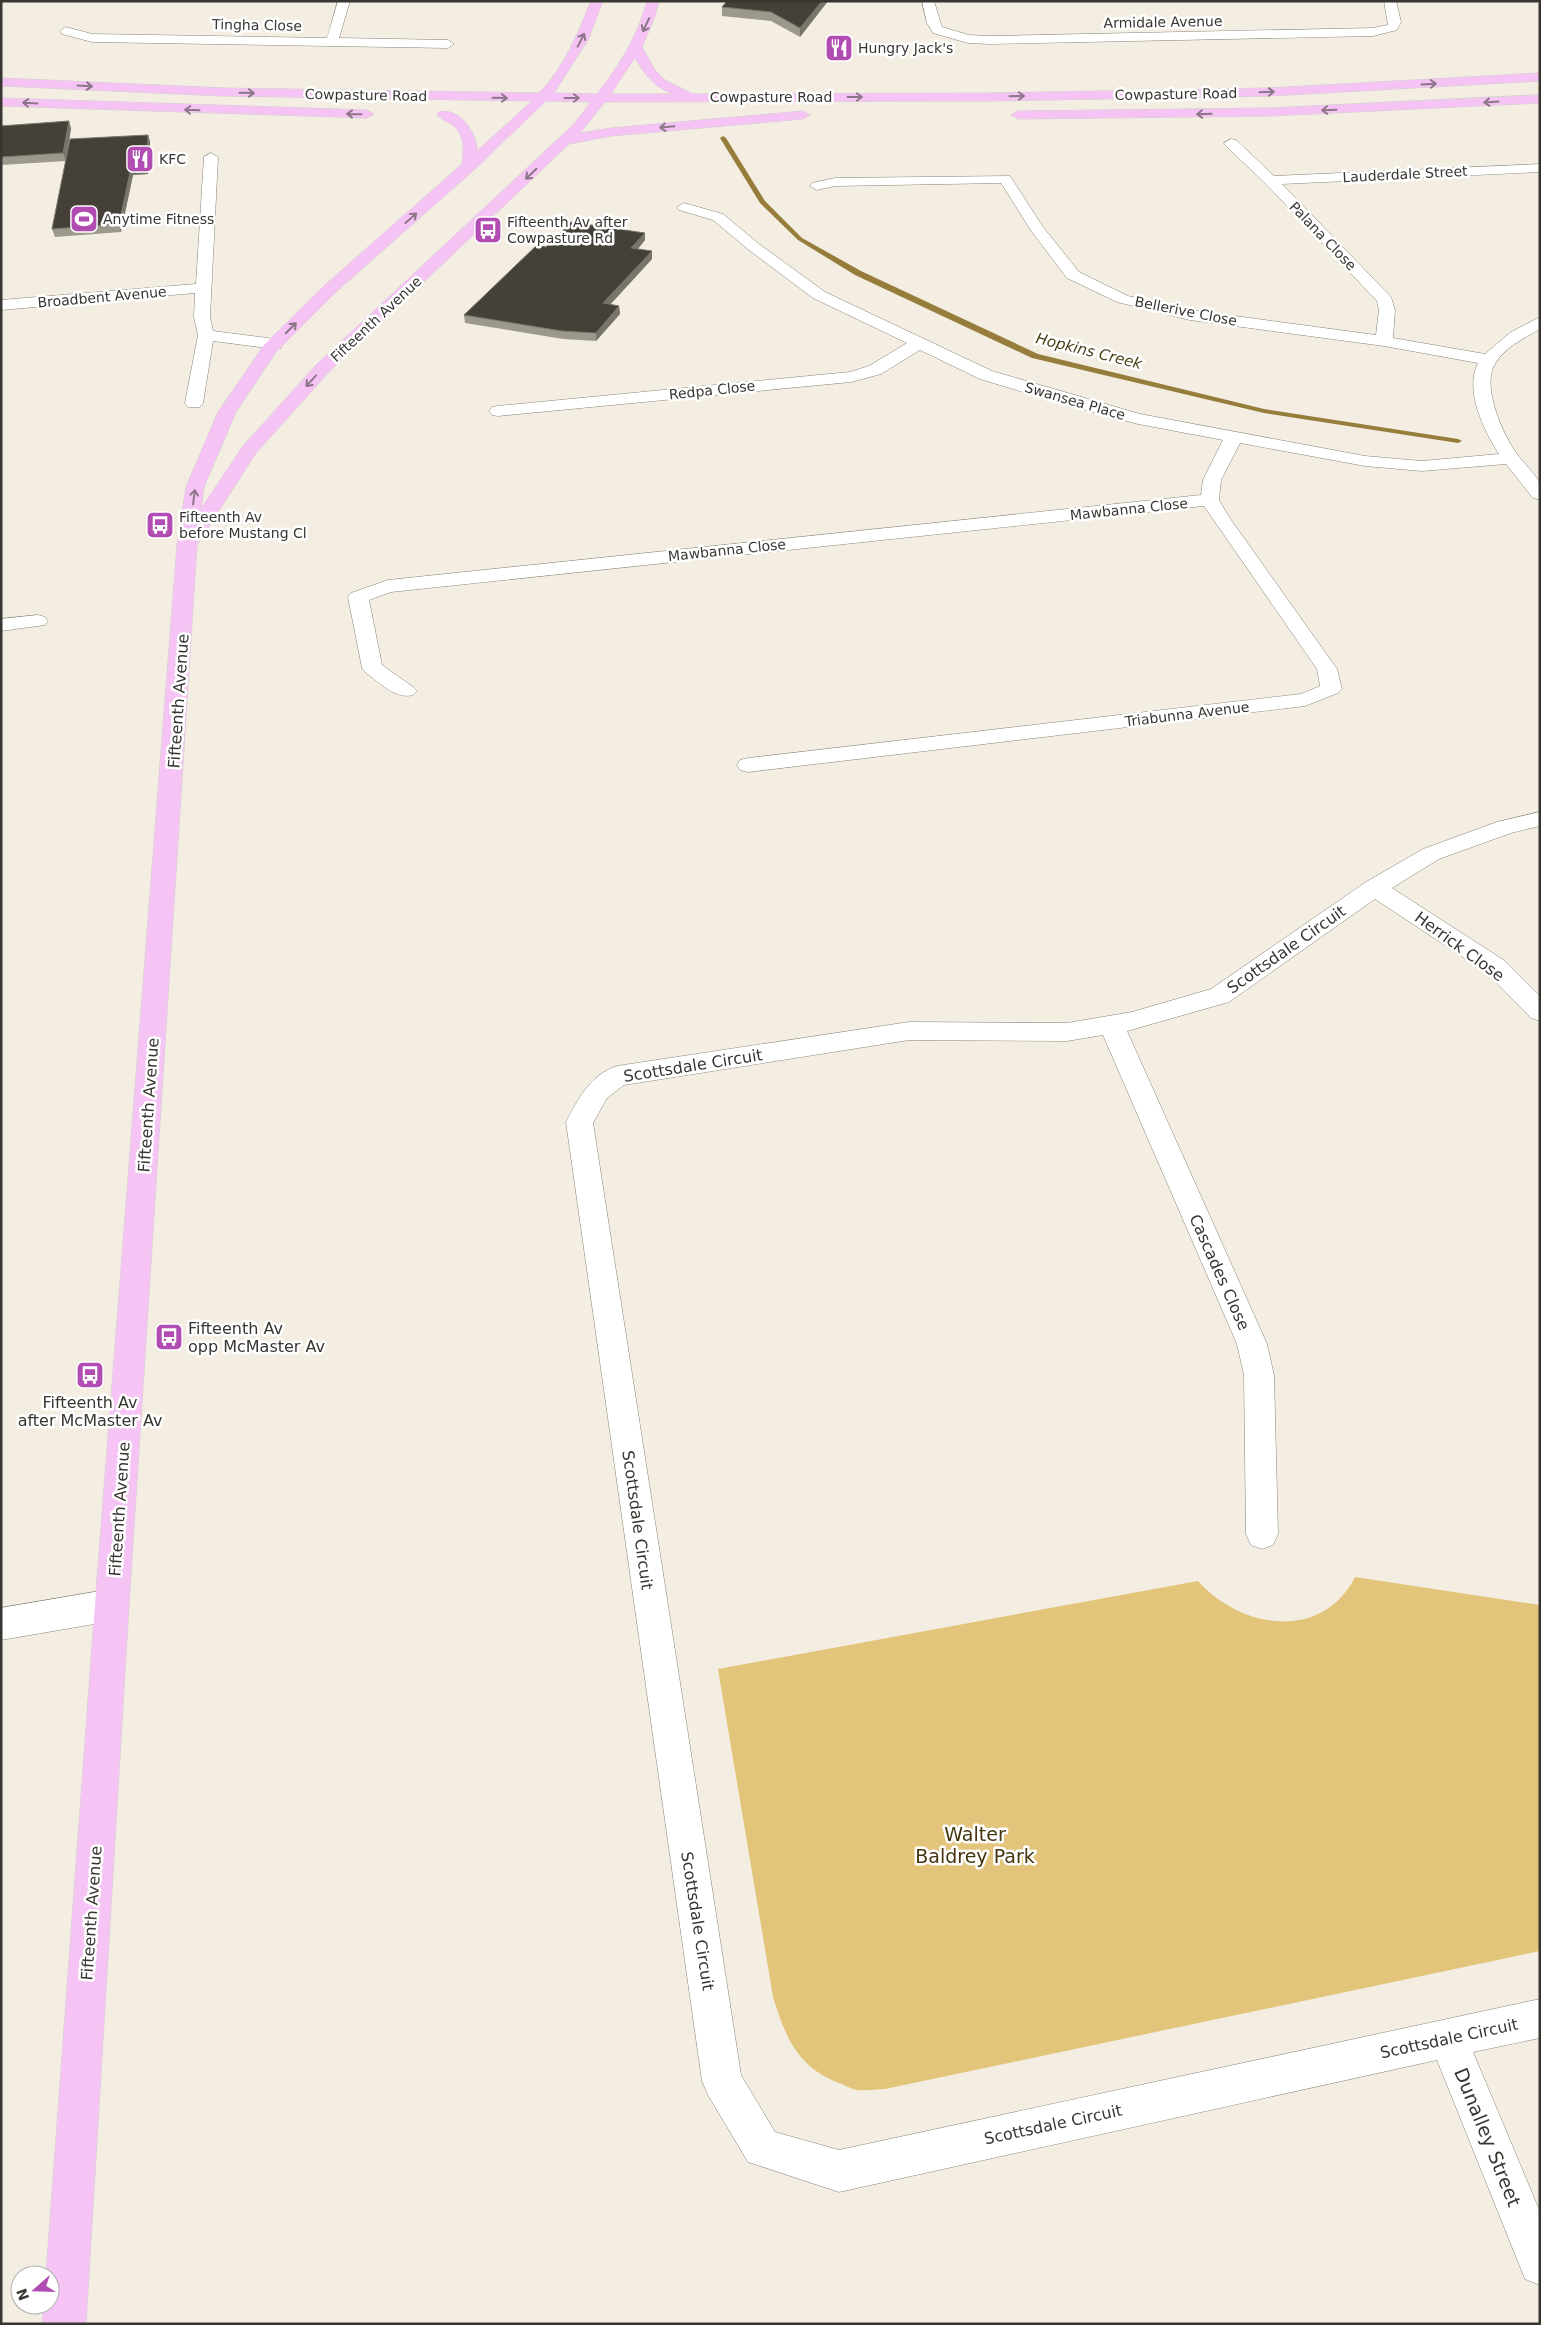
<svg xmlns="http://www.w3.org/2000/svg" width="1541" height="2325" viewBox="0 0 1541 2325" font-family="'DejaVu Sans',sans-serif">
<rect width="100%" height="100%" fill="#f3eee1"/>
<path fill="#e2c47a" d="M 1355,1577 L 1540,1605 L 1540,1951 L 885,2089 C 876,2089 866,2091 857,2090 C 851,2089 845,2085 839,2083 C 797,2067 785,2036 773,1997 L 718,1669 L 1198,1581 C 1241,1629 1322,1642 1355,1577 Z"/>
<g fill="none" stroke-linecap="round" stroke-linejoin="round">
<polygon fill="#977d3c" fill-rule="evenodd" points="723,136 726,138 765,201 802,238 861,271 1038,354 1264,409 1458,439 1462,441 1458,443 1264,413 1032,358 855,275 798,240 760,203 720,138"/>
<defs>
<g id="minor">
<polygon points="338,1 350,1 339,38 448,40 454,44 448,48 92,42 62,34 60,31 66,27 92,34 327,38"/>
<polygon points="922,1 934,1 942,27 969,35 989,36 1373,28 1388,25 1384,1 1396,1 1401,22 1397,30 1373,36 989,44 968,43 933,33 927,23"/>
<path d="M 1231,139 L 1236,140 L 1274,176 L 1540,164 L 1540,172 L 1282,184 L 1391,297 L 1395,310 L 1393,338 L 1485,354 L 1511,332 L 1540,317 L 1540,329 C 1524,338 1504,348 1495,364 C 1481,386 1503,435 1517,454 C 1522,461 1538,477 1540,484 C 1541,489 1540,495 1540,500 L 1533,498 L 1506,464 L 1422,471 L 1365,466 L 1240,443 L 1221,480 L 1219,500 L 1229,517 L 1337,669 L 1342,689 L 1338,693 L 1305,706 L 748,772 L 740,770 L 737,765 L 740,760 L 748,758 L 1301,694 L 1320,686 L 1317,669 L 1204,506 L 391,592 L 369,600 L 382,665 L 413,687 L 417,691 L 413,695 C 396,700 379,682 365,672 L 362,668 L 348,597 L 351,593 L 388,580 L 1201,495 L 1203,480 L 1223,440 L 1138,424 L 1056,402 L 980,379 L 920,350 L 881,374 L 851,382 L 498,416 L 492,415 L 489,411 L 492,407 L 498,406 L 850,372 L 869,366 L 907,343 L 813,298 L 749,250 L 713,220 L 679,210 L 677,207 L 684,203 L 723,214 L 759,244 L 825,292 L 992,371 L 1140,414 L 1365,456 L 1422,461 L 1499,454 C 1484,431 1464,390 1478,363 L 1384,346 L 1190,320 L 1117,302 L 1067,278 L 1032,232 L 1001,183 L 835,186 L 817,190 L 810,186 L 812,183 L 835,178 L 1010,176 L 1043,227 L 1079,272 L 1128,296 L 1190,310 L 1376,335 L 1379,310 L 1377,301 L 1265,183 L 1226,146 L 1224,143 Z"/>
<polygon points="211,153 218,157 210,317 213,331 275,339 281,340 283,344 281,348 275,349 213,341 203,403 200,407 188,407 185,403 198,335 194,317 195,293 1,310 1,300 196,284 204,157"/>
<polygon points="38,615 45,617 48,621 45,625 1,631 1,619"/>
<path d="M 1540,812 L 1540,826 L 1511,833 L 1439,859 L 1392,888 L 1505,961 L 1540,996 L 1540,1021 L 1531,1018 L 1487,973 L 1375,899 L 1229,1002 L 1127,1031 L 1267,1344 L 1274,1375 L 1278,1534 L 1273,1545 L 1262,1549 L 1251,1545 L 1246,1534 L 1244,1375 L 1237,1344 L 1103,1035 L 1067,1041 L 909,1040 L 624,1085 L 607,1098 L 593,1123 L 741,2075 L 775,2132 L 839,2150 L 1540,1999 L 1540,2038 L 1473,2052 L 1540,2212 L 1540,2285 L 1525,2279 L 1437,2060 L 839,2192 L 748,2162 L 708,2095 L 702,2081 L 566,1122 C 578,1099 591,1074 617,1066 L 909,1022 L 1067,1023 L 1132,1012 L 1211,989 L 1366,882 L 1423,849 L 1497,822 Z"/>
<polygon points="112,1589 124,1594 129,1605 124,1616 112,1621 1,1640 1,1608"/>
</g>
<g id="major">
<path d="M 591,1 L 603,1 L 588,40 L 554,93 L 597,94 C 620,65 637,37 647,1 L 659,1 L 654,19 L 642,47 L 655,70 L 665,80 L 693,94 L 992,93 L 1269,88 L 1540,73 L 1540,81 L 1269,96 L 992,101 L 605,102 L 580,133 L 611,128 L 803,111 L 810,115 L 803,119 L 611,136 L 569,144 L 329,372 L 256,453 L 197,545 L 129,1605 L 86,2324 L 42,2324 L 44,2305 L 50,2305 L 50,2275 L 46,2275 L 95,1605 L 177,545 L 186,487 L 218,412 L 264,345 L 325,285 L 462,164 C 464,148 465,134 451,124 C 446,121 441,119 437,115 L 439,112 C 460,107 477,133 477,151 L 532,101 L 224,96 L 1,86 L 1,78 L 224,88 L 539,93 C 564,68 578,33 591,1 ZM 635,58 C 645,75 654,87 673,94 L 611,94 ZM 546,101 L 591,102 L 574,124 L 317,364 L 243,446 L 201,509 L 204,487 L 236,412 L 276,352 L 337,291 L 474,170 Z"/>
<polygon points="1540,95 1540,103 1270,116 1018,119 1011,115 1018,111 1270,108"/>
<polygon points="1,98 367,110 374,114 367,118 1,106"/>
</g>
</defs>
<use href="#minor" stroke="#878378" stroke-width="1"/>
<use href="#major" stroke="#cfcfce" stroke-width="1"/>
<use href="#minor" fill="#fff" fill-rule="evenodd"/>
<use href="#major" fill="#f5c4f4" fill-rule="evenodd"/>
</g>
<g fill="#9c988c">
<polygon points="828,1 800,37 771,21 722,16 722,7"/>
<polygon points="1,126 71,128 66,161 1,165"/>
<polygon points="148,135 150,142 148,174 133,175 121,232 55,237 52,229"/>
<polygon points="645,233 645,240 638,249 652,259 610,305 619,306 620,314 596,341 563,339 465,323 464,315 546,247"/>
</g>
<g fill="#79756b">
<polygon points="822,1 828,1 800,37 800,28"/>
<polygon points="69,121 71,128 66,161 63,153"/>
<polygon points="148,135 150,142 148,174 133,175 121,232 119,224 131,168"/>
<polygon points="645,233 645,240 632,256 631,248"/>
<polygon points="652,251 652,259 604,311 603,303"/>
<polygon points="619,306 620,314 596,341 596,333"/>
</g>
<g fill="#454138" stroke="#79756b">
<polygon points="727,1 822,1 800,28 771,12 722,7"/>
<polygon points="69,121 63,153 1,157 1,126"/>
<polygon points="148,135 146,166 131,168 119,224 52,229 70,139"/>
<polygon points="571,222 645,233 631,248 652,251 603,303 619,306 596,333 562,331 464,315 537,245 546,247"/>
</g>
<defs><path id="oneway-shaft" d="M-6 0H5M1.5-3L5.5 0L1.5 3" fill="none" stroke-width="1.6" stroke-linecap="round" stroke-linejoin="round" transform="scale(1.25)"/></defs>
<g stroke="#8d7689">
<use href="#oneway-shaft" transform="translate(646 25) rotate(115)"/>
<use href="#oneway-shaft" transform="translate(581 40) rotate(-63)"/>
<use href="#oneway-shaft" transform="translate(1429 84) rotate(-3)"/>
<use href="#oneway-shaft" transform="translate(85 86) rotate(3)"/>
<use href="#oneway-shaft" transform="translate(1267 92) rotate(-2)"/>
<use href="#oneway-shaft" transform="translate(247 93) rotate(1)"/>
<use href="#oneway-shaft" transform="translate(1017 96) rotate(-1)"/>
<use href="#oneway-shaft" transform="translate(855 97)"/>
<use href="#oneway-shaft" transform="translate(500 98) rotate(1)"/>
<use href="#oneway-shaft" transform="translate(572 98)"/>
<use href="#oneway-shaft" transform="translate(1491 102) rotate(176)"/>
<use href="#oneway-shaft" transform="translate(30 103) rotate(-177)"/>
<use href="#oneway-shaft" transform="translate(192 110) rotate(-178)"/>
<use href="#oneway-shaft" transform="translate(1329 110) rotate(178)"/>
<use href="#oneway-shaft" transform="translate(354 114) rotate(-179)"/>
<use href="#oneway-shaft" transform="translate(1204 114) rotate(178)"/>
<use href="#oneway-shaft" transform="translate(667 127) rotate(175)"/>
<use href="#oneway-shaft" transform="translate(531 174) rotate(136)"/>
<use href="#oneway-shaft" transform="translate(411 218) rotate(-41)"/>
<use href="#oneway-shaft" transform="translate(291 328) rotate(-45)"/>
<use href="#oneway-shaft" transform="translate(311 381) rotate(132)"/>
<use href="#oneway-shaft" transform="translate(194 497) rotate(-83)"/>
</g>
<defs>
<symbol id="restaurant-square" viewBox="-11 -11 22 22"><rect x="-9" y="-9" width="18" height="18" rx="4" fill="#b14cb2" stroke="#fff"/><path d="M-5-6h1v4h1v-4h1v4h1v-4h1v5L-1.5 .5V6h-2V.5L-5-1ZM5-6V6H3V1.5H1.5Q1.5-4 5-6Z" fill="#fff"/></symbol>
<symbol id="stadium-square" viewBox="-11 -11 22 22"><rect x="-9" y="-9" width="18" height="18" rx="4" fill="#b14cb2" stroke="#fff"/><path d="M0-5a6.5 5 0 1 0 0 10a6.5 5 0 1 0 0-10ZM-3.5-1.8h7v3.6h-7Z" fill="#fff"/></symbol>
<symbol id="bus-square" viewBox="-11 -11 22 22"><rect x="-9" y="-9" width="18" height="18" rx="4" fill="#b14cb2" stroke="#fff"/><path d="M-5-6H5V4H4V6H2V4H-2V6H-4V4H-5ZM-3.5-4V0h7V-4ZM-3.5 1.2v1.5H-2V1.2ZM2 1.2v1.5H3.5V1.2Z" fill="#fff"/></symbol>
</defs>
<g fill-rule="evenodd">
<use href="#restaurant-square" x="823" y="32" width="32" height="32"/>
<use href="#restaurant-square" x="124" y="143" width="32" height="32"/>
<use href="#stadium-square" x="68" y="203" width="32" height="32"/>
<use href="#bus-square" x="472" y="214" width="32" height="32"/>
<use href="#bus-square" x="144" y="509" width="32" height="32"/>
<use href="#bus-square" x="153" y="1321" width="32" height="32"/>
<use href="#bus-square" x="74" y="1359" width="32" height="32"/>
</g>
<g text-anchor="middle" stroke-width="5" stroke-linejoin="round" paint-order="stroke">
<g font-size="14" fill="#383631" stroke="#fff">
<text transform="translate(1163 22) rotate(-1)" y="5">Armidale Avenue</text>
<text transform="translate(257 25) rotate(1)" y="5">Tingha Close</text>
<text transform="translate(1176 94) rotate(-1)" y="5">Cowpasture Road</text>
<text transform="translate(366 95) rotate(1)" y="5">Cowpasture Road</text>
<text x="771" y="102">Cowpasture Road</text>
<text transform="translate(1405 174) rotate(-3)" y="5">Lauderdale Street</text>
<text transform="translate(1323 236) rotate(46)" y="5">Palana Close</text>
<text transform="translate(102 297) rotate(-5)" y="5">Broadbent Avenue</text>
<text transform="translate(1186 311) rotate(11)" y="5">Bellerive Close</text>
<text transform="translate(376 319) rotate(-43)" y="5">Fifteenth Avenue</text>
<text transform="translate(712 390) rotate(-6)" y="5">Redpa Close</text>
<text transform="translate(1075 401) rotate(16)" y="5">Swansea Place</text>
<text transform="translate(1129 509) rotate(-6)" y="5">Mawbanna Close</text>
<text transform="translate(727 550) rotate(-6)" y="5">Mawbanna Close</text>
<text transform="translate(1187 714) rotate(-7)" y="5">Triabunna Avenue</text>
</g>
<g font-size="14" fill="#383631" stroke="#fff" text-anchor="start">
<text x="858" y="53">Hungry Jack's</text>
<text x="159" y="164">KFC</text>
<text x="103" y="224">Anytime Fitness</text>
<text x="507" y="227">Fifteenth Av after<tspan x="507" dy="16">Cowpasture Rd</tspan></text>
<text x="179" y="522">Fifteenth Av<tspan x="179" dy="16">before Mustang Cl</tspan></text>
</g>
<g font-size="15" font-style="italic" fill="#4c3d16" stroke="#fff">
<text transform="translate(1089 351) rotate(14)" y="5">Hopkins Creek</text>
</g>
<g font-size="16" fill="#383631" stroke="#fff">
<text transform="translate(178 701) rotate(-86)" y="6">Fifteenth Avenue</text>
<text transform="translate(1460 946) rotate(36)" y="6">Herrick Close</text>
<text transform="translate(1286 949) rotate(-35)" y="6">Scottsdale Circuit</text>
<text transform="translate(693 1065) rotate(-9)" y="6">Scottsdale Circuit</text>
<text transform="translate(148 1105) rotate(-86)" y="6">Fifteenth Avenue</text>
<text transform="translate(1220 1272) rotate(66)" y="6">Cascades Close</text>
<text transform="translate(119 1509) rotate(-86)" y="6">Fifteenth Avenue</text>
<text transform="translate(638 1520) rotate(82)" y="6">Scottsdale Circuit</text>
<text transform="translate(91 1913) rotate(-86)" y="6">Fifteenth Avenue</text>
<text transform="translate(698 1921) rotate(81)" y="6">Scottsdale Circuit</text>
<text transform="translate(1449 2038) rotate(-12)" y="6">Scottsdale Circuit</text>
<text transform="translate(1053 2124) rotate(-12)" y="6">Scottsdale Circuit</text>
</g>
<g font-size="16" fill="#383631" stroke="#fff" text-anchor="start">
<text x="188" y="1334">Fifteenth Av<tspan x="188" dy="18">opp McMaster Av</tspan></text>
<text x="90" y="1408" text-anchor="middle">Fifteenth Av<tspan x="90" dy="18">after McMaster Av</tspan></text>
</g>
<g font-size="19" fill="#45360f" stroke="#fff">
<text x="975" y="1841">Walter<tspan x="975" dy="22">Baldrey Park</tspan></text>
</g>
<g font-size="19" fill="#383631" stroke="#fff">
<text transform="translate(1488 2137) rotate(68)" y="7">Dunalley Street</text>
</g>
</g>
<rect width="1541" height="2325" fill="none" stroke="#383631" stroke-width="5"/>
<g transform="translate(35 2290) rotate(250)"><circle r="24" fill="#ffffff" stroke="#afafad"/>
<path d="M0-4L9 19L0 12L-9 19Z" fill="#b14cb2"/>
<text y="-8" font-size="14" font-weight="bold" text-anchor="middle" fill="#383631">N</text>
</g>
</svg>
